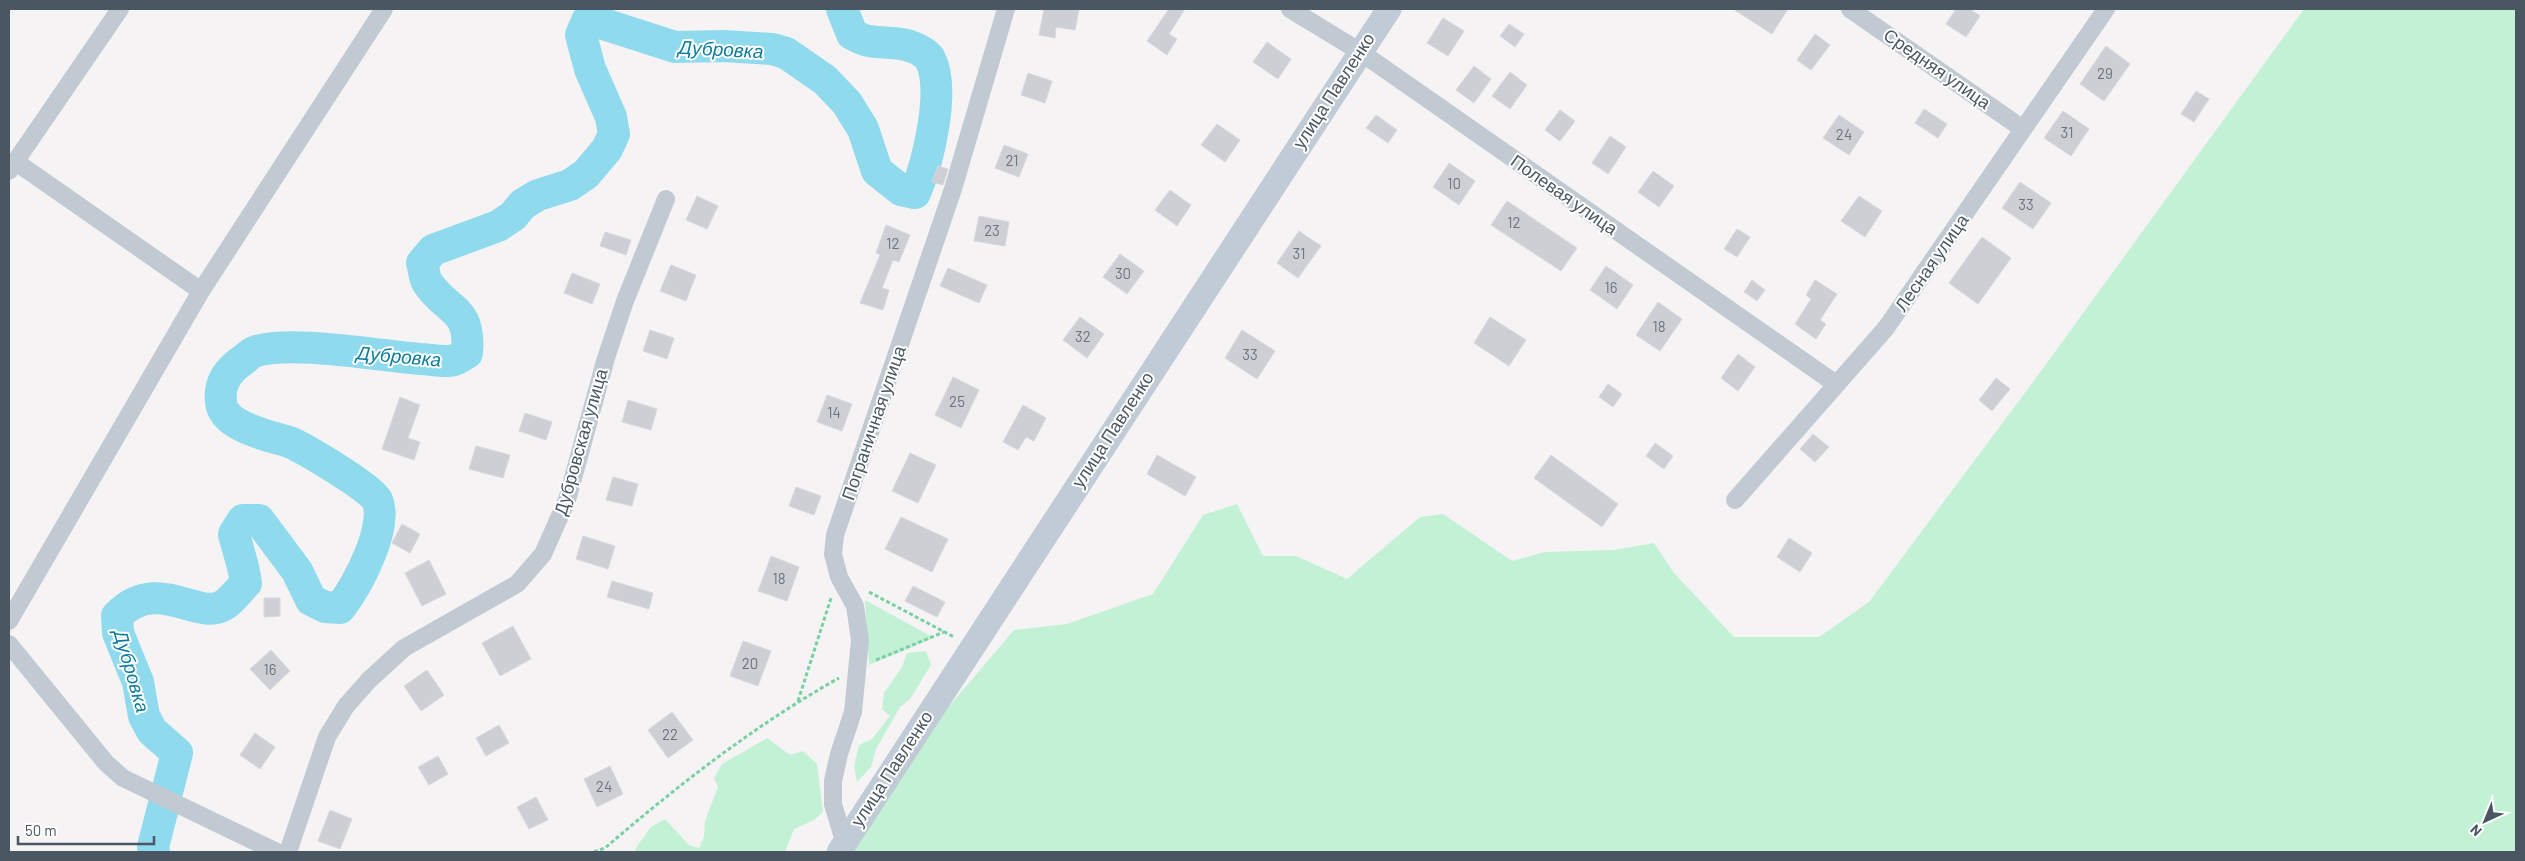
<svg xmlns="http://www.w3.org/2000/svg" width="2525" height="861" viewBox="0 0 2525 861" font-family="Barlow,sans-serif">
<rect width="100%" height="100%" fill="#f5f3f3"/>
<g fill="#c3f1d5">
<polygon points="2304,9 2516,9 2516,852 855,852 852,842 945,711 1014,630 1067,624 1153,594 1203,515 1237,504 1263,556 1296,556 1347,579 1420,517 1443,514 1512,561 1545,552 1614,550 1654,543 1674,573 1734,637 1819,637 1869,602 2036,378"/>
<polygon points="865,600 934,638 869,665"/>
<polygon points="926,651 931,665 910,699 900,707 876,749 871,767 857,782 854,766 859,745 872,739 890,716 882,709 884,693 902,667 907,653"/>
<polygon points="767,738 790,755 803,751 817,764 823,812 814,820 794,829 785,852 637,852 635,849 651,827 665,819 689,845 699,848 704,837 705,821 718,787 714,778 722,764"/>
</g>
<g fill="none" stroke-linecap="round" stroke-linejoin="round">
<path stroke="#90daee" stroke-width="32" d="M 154,852 L 153,847 L 177,753 L 152,731 L 144,716 L 138,682 L 118,633 L 117,616 C 158,574 197,622 224,605 C 232,600 239,590 246,583 C 244,566 238,551 234,534 L 243,520 L 259,520 L 297,571 L 311,600 L 325,607 L 340,608 C 357,586 389,527 377,500 C 373,489 302,447 289,442 C 270,436 223,427 221,402 C 219,385 226,373 239,363 C 244,360 249,354 254,352 C 286,339 381,356 420,359 C 430,359 445,363 454,360 C 458,359 463,355 467,353 C 471,306 447,313 427,282 C 424,277 424,268 422,263 L 433,250 L 498,226 L 513,216 L 523,204 L 538,195 L 570,185 L 586,174 L 607,149 L 614,134 L 611,117 L 590,69 L 581,35 L 588,19 L 675,47 L 724,46 L 772,49 L 786,53 L 825,80 L 847,103 L 863,129 L 877,171 L 901,190 L 915,193 C 928,163 946,89 930,59 C 928,55 920,50 915,48 C 900,41 885,44 870,41 C 864,41 858,37 852,34 L 842,9"/>
</g>
<g fill="#cdcfd5" stroke="#d7d9de">
<polygon points="1044,9 1079,10 1075,30 1056,27 1055,38 1039,35"/>
<polygon points="1169,9 1185,9 1169,34 1177,39 1167,55 1147,41"/>
<polygon points="1733,9 1788,9 1772,34"/>
<polygon points="1956,9 1970,9 1980,16 1966,37 1946,24"/>
<polygon points="1443,18 1464,31 1448,56 1427,43"/>
<polygon points="1509,24 1524,34 1515,47 1500,36"/>
<polygon points="1815,34 1830,45 1811,70 1797,60"/>
<polygon points="1267,42 1291,59 1278,79 1253,62"/>
<polygon points="2106,46 2130,64 2104,101 2080,84"/>
<polygon points="1474,66 1491,79 1474,103 1456,90"/>
<polygon points="1510,72 1527,85 1510,109 1492,96"/>
<polygon points="1028,73 1052,81 1045,103 1021,95"/>
<polygon points="2196,91 2209,99 2194,122 2181,114"/>
<polygon points="1924,109 1947,124 1938,138 1915,123"/>
<polygon points="1560,110 1575,121 1560,141 1545,130"/>
<polygon points="2063,111 2089,129 2071,156 2044,138"/>
<polygon points="1376,115 1397,130 1388,143 1366,128"/>
<polygon points="1839,115 1864,132 1849,155 1823,138"/>
<polygon points="1217,124 1240,140 1225,162 1201,145"/>
<polygon points="1610,136 1626,147 1608,174 1592,163"/>
<polygon points="1004,145 1028,154 1019,177 995,168"/>
<polygon points="1449,163 1475,181 1459,205 1433,187"/>
<polygon points="938,166 948,169 943,185 932,182"/>
<polygon points="1653,171 1674,186 1659,207 1638,192"/>
<polygon points="2020,182 2051,203 2033,229 2002,208"/>
<polygon points="1170,190 1191,205 1177,226 1155,210"/>
<polygon points="697,196 718,206 707,229 686,220"/>
<polygon points="1859,196 1882,211 1865,237 1841,221"/>
<polygon points="1507,201 1577,248 1561,271 1491,225"/>
<polygon points="979,216 1009,222 1005,246 974,241"/>
<polygon points="886,225 910,235 899,262 893,260 882,288 889,290 883,310 860,303 880,255 876,253"/>
<polygon points="1737,229 1750,237 1737,257 1724,249"/>
<polygon points="1299,231 1321,246 1298,278 1277,263"/>
<polygon points="605,232 631,240 626,255 600,246"/>
<polygon points="1982,237 2011,258 1978,304 1949,283"/>
<polygon points="1120,254 1144,271 1127,294 1103,277"/>
<polygon points="671,265 696,275 686,301 660,291"/>
<polygon points="1606,266 1633,285 1617,309 1590,290"/>
<polygon points="948,268 987,285 979,303 940,286"/>
<polygon points="572,273 600,284 592,304 564,293"/>
<polygon points="1752,280 1765,290 1757,301 1744,292"/>
<polygon points="1815,280 1837,294 1820,320 1826,324 1816,339 1795,324 1811,299 1806,295"/>
<polygon points="1658,302 1682,319 1660,351 1636,335"/>
<polygon points="1080,317 1104,334 1087,358 1063,340"/>
<polygon points="1490,317 1526,340 1509,366 1474,343"/>
<polygon points="650,330 674,338 667,359 643,351"/>
<polygon points="1242,330 1275,351 1257,379 1225,358"/>
<polygon points="1738,354 1755,367 1738,391 1721,378"/>
<polygon points="953,377 979,390 961,428 935,415"/>
<polygon points="1996,378 2010,389 1992,411 1979,400"/>
<polygon points="1608,384 1622,394 1613,407 1599,397"/>
<polygon points="827,395 852,404 842,431 817,422"/>
<polygon points="400,397 420,405 408,438 420,442 414,460 382,449"/>
<polygon points="628,400 657,409 651,430 622,422"/>
<polygon points="1023,405 1046,418 1034,441 1026,437 1018,450 1003,442"/>
<polygon points="525,413 552,422 546,440 519,431"/>
<polygon points="1813,434 1829,447 1815,462 1800,449"/>
<polygon points="1655,443 1673,456 1664,469 1646,456"/>
<polygon points="476,446 510,455 503,478 469,469"/>
<polygon points="910,453 936,465 918,503 892,491"/>
<polygon points="1157,455 1196,477 1185,496 1147,474"/>
<polygon points="1551,455 1618,504 1602,527 1534,478"/>
<polygon points="613,477 638,484 632,506 606,500"/>
<polygon points="796,487 821,496 814,515 789,506"/>
<polygon points="901,517 948,539 932,572 885,549"/>
<polygon points="402,524 420,534 410,553 392,543"/>
<polygon points="583,536 615,546 608,569 576,559"/>
<polygon points="1789,538 1812,553 1800,572 1777,557"/>
<polygon points="771,556 799,567 787,601 758,591"/>
<polygon points="429,560 446,594 422,606 405,573"/>
<polygon points="612,581 653,593 649,609 607,597"/>
<polygon points="913,586 945,602 937,617 905,601"/>
<polygon points="264,598 280,598 280,616 264,617"/>
<polygon points="513,626 531,659 500,676 482,643"/>
<polygon points="743,641 771,651 758,686 730,676"/>
<polygon points="271,650 290,671 270,690 250,669"/>
<polygon points="427,670 444,695 421,711 404,686"/>
<polygon points="672,712 693,740 668,758 648,730"/>
<polygon points="499,725 509,743 486,756 476,738"/>
<polygon points="255,733 275,747 260,769 240,755"/>
<polygon points="438,756 448,774 429,785 418,767"/>
<polygon points="610,766 623,794 597,807 584,779"/>
<polygon points="536,797 548,820 529,829 517,807"/>
<polygon points="330,810 352,819 340,849 318,841"/>
</g>
<g fill="none" stroke-linecap="round" stroke-linejoin="round">
<g stroke="#7ad0a6" stroke-width="3" stroke-dasharray="4 2.5" stroke-linecap="butt">
<polyline points="869,592 954,637"/>
<polyline points="876,660 944,632"/>
<polyline points="798,701 831,598"/>
<path d="M 594,852 L 605,848 C 677,786 755,725 839,678"/>
</g>
<g stroke="#c1cad2" stroke-width="18">
<polyline points="1290,9 1359,51 1836,384"/>
<polyline points="1850,9 2023,129"/>
<polyline points="16,162 201,291"/>
<polyline points="9,171 120,9"/>
<polyline points="1735,500 1886,328 2106,9"/>
<polyline points="9,621 201,291 384,9"/>
<polyline points="9,644 106,763 123,778 277,852"/>
<polyline points="844,841 833,804 833,781 839,754 853,712 860,640 855,606 839,577 833,554 835,535 953,189 1006,9"/>
<polyline points="288,852 327,737 346,706 369,680 404,648 517,584 543,554 567,500 606,358 625,301 666,199"/>
</g>
<polyline stroke="#c1cbd6" stroke-width="25" points="839,852 1389,9"/>
</g>
<g text-anchor="middle" stroke-width="4" stroke-linejoin="round" paint-order="stroke">
<g font-size="15" fill="#6b747e">
<text x="2105" y="79">29</text>
<text x="2067" y="138">31</text>
<text x="1844" y="140">24</text>
<text x="1012" y="166">21</text>
<text x="1454" y="189">10</text>
<text x="2026" y="210">33</text>
<text x="1514" y="228">12</text>
<text x="992" y="236">23</text>
<text x="893" y="249">12</text>
<text x="1299" y="259">31</text>
<text x="1123" y="279">30</text>
<text x="1611" y="293">16</text>
<text x="1659" y="332">18</text>
<text x="1083" y="342">32</text>
<text x="1250" y="360">33</text>
<text x="957" y="407">25</text>
<text x="834" y="418">14</text>
<text x="779" y="584">18</text>
<text x="750" y="669">20</text>
<text x="270" y="675">16</text>
<text x="670" y="740">22</text>
<text x="604" y="792">24</text>
</g>
<g font-size="18" fill="#4a5661" stroke="#fff">
<text transform="translate(1937 69) rotate(35)" y="6">Средняя улица</text>
<text transform="translate(1334 91) rotate(-57)" y="6">улица Павленко</text>
<text transform="translate(1564 195) rotate(35)" y="6">Полевая улица</text>
<text transform="translate(1932 263) rotate(-55)" y="6">Лесная улица</text>
<text transform="translate(874 423) rotate(-71)" y="6">Пограничная улица</text>
<text transform="translate(1113 430) rotate(-57)" y="6">улица Павленко</text>
<text transform="translate(581 442) rotate(-74)" y="6">Дубровская улица</text>
<text transform="translate(892 769) rotate(-57)" y="6">улица Павленко</text>
</g>
<g font-size="19" font-style="italic" fill="#0c7c9b" stroke="#fff">
<text transform="translate(721 49) rotate(3)" y="7">Дубровка</text>
<text transform="translate(399 356) rotate(5)" y="7">Дубровка</text>
<text transform="translate(132 671) rotate(74)" y="7">Дубровка</text>
</g>
</g>
<rect width="2525" height="861" fill="none" stroke="#4a5661" stroke-width="20"/>
<g transform="translate(2485 821) rotate(224)" stroke="#ffffff" stroke-width="4" paint-order="stroke">
<path d="M0-4L9 19L0 12L-9 19Z" fill="#4a5661"/>
<text y="-8" font-size="14" font-weight="bold" text-anchor="middle" fill="#4a5661">N</text>
</g>
<path d="M18 836v8h136v-8" fill="none" stroke="#4a5661" stroke-width="2.5"/>
<text x="25" y="836" font-size="15" fill="#4a5661" stroke="#ffffff" stroke-width="4" paint-order="stroke">50 m</text>
</svg>
